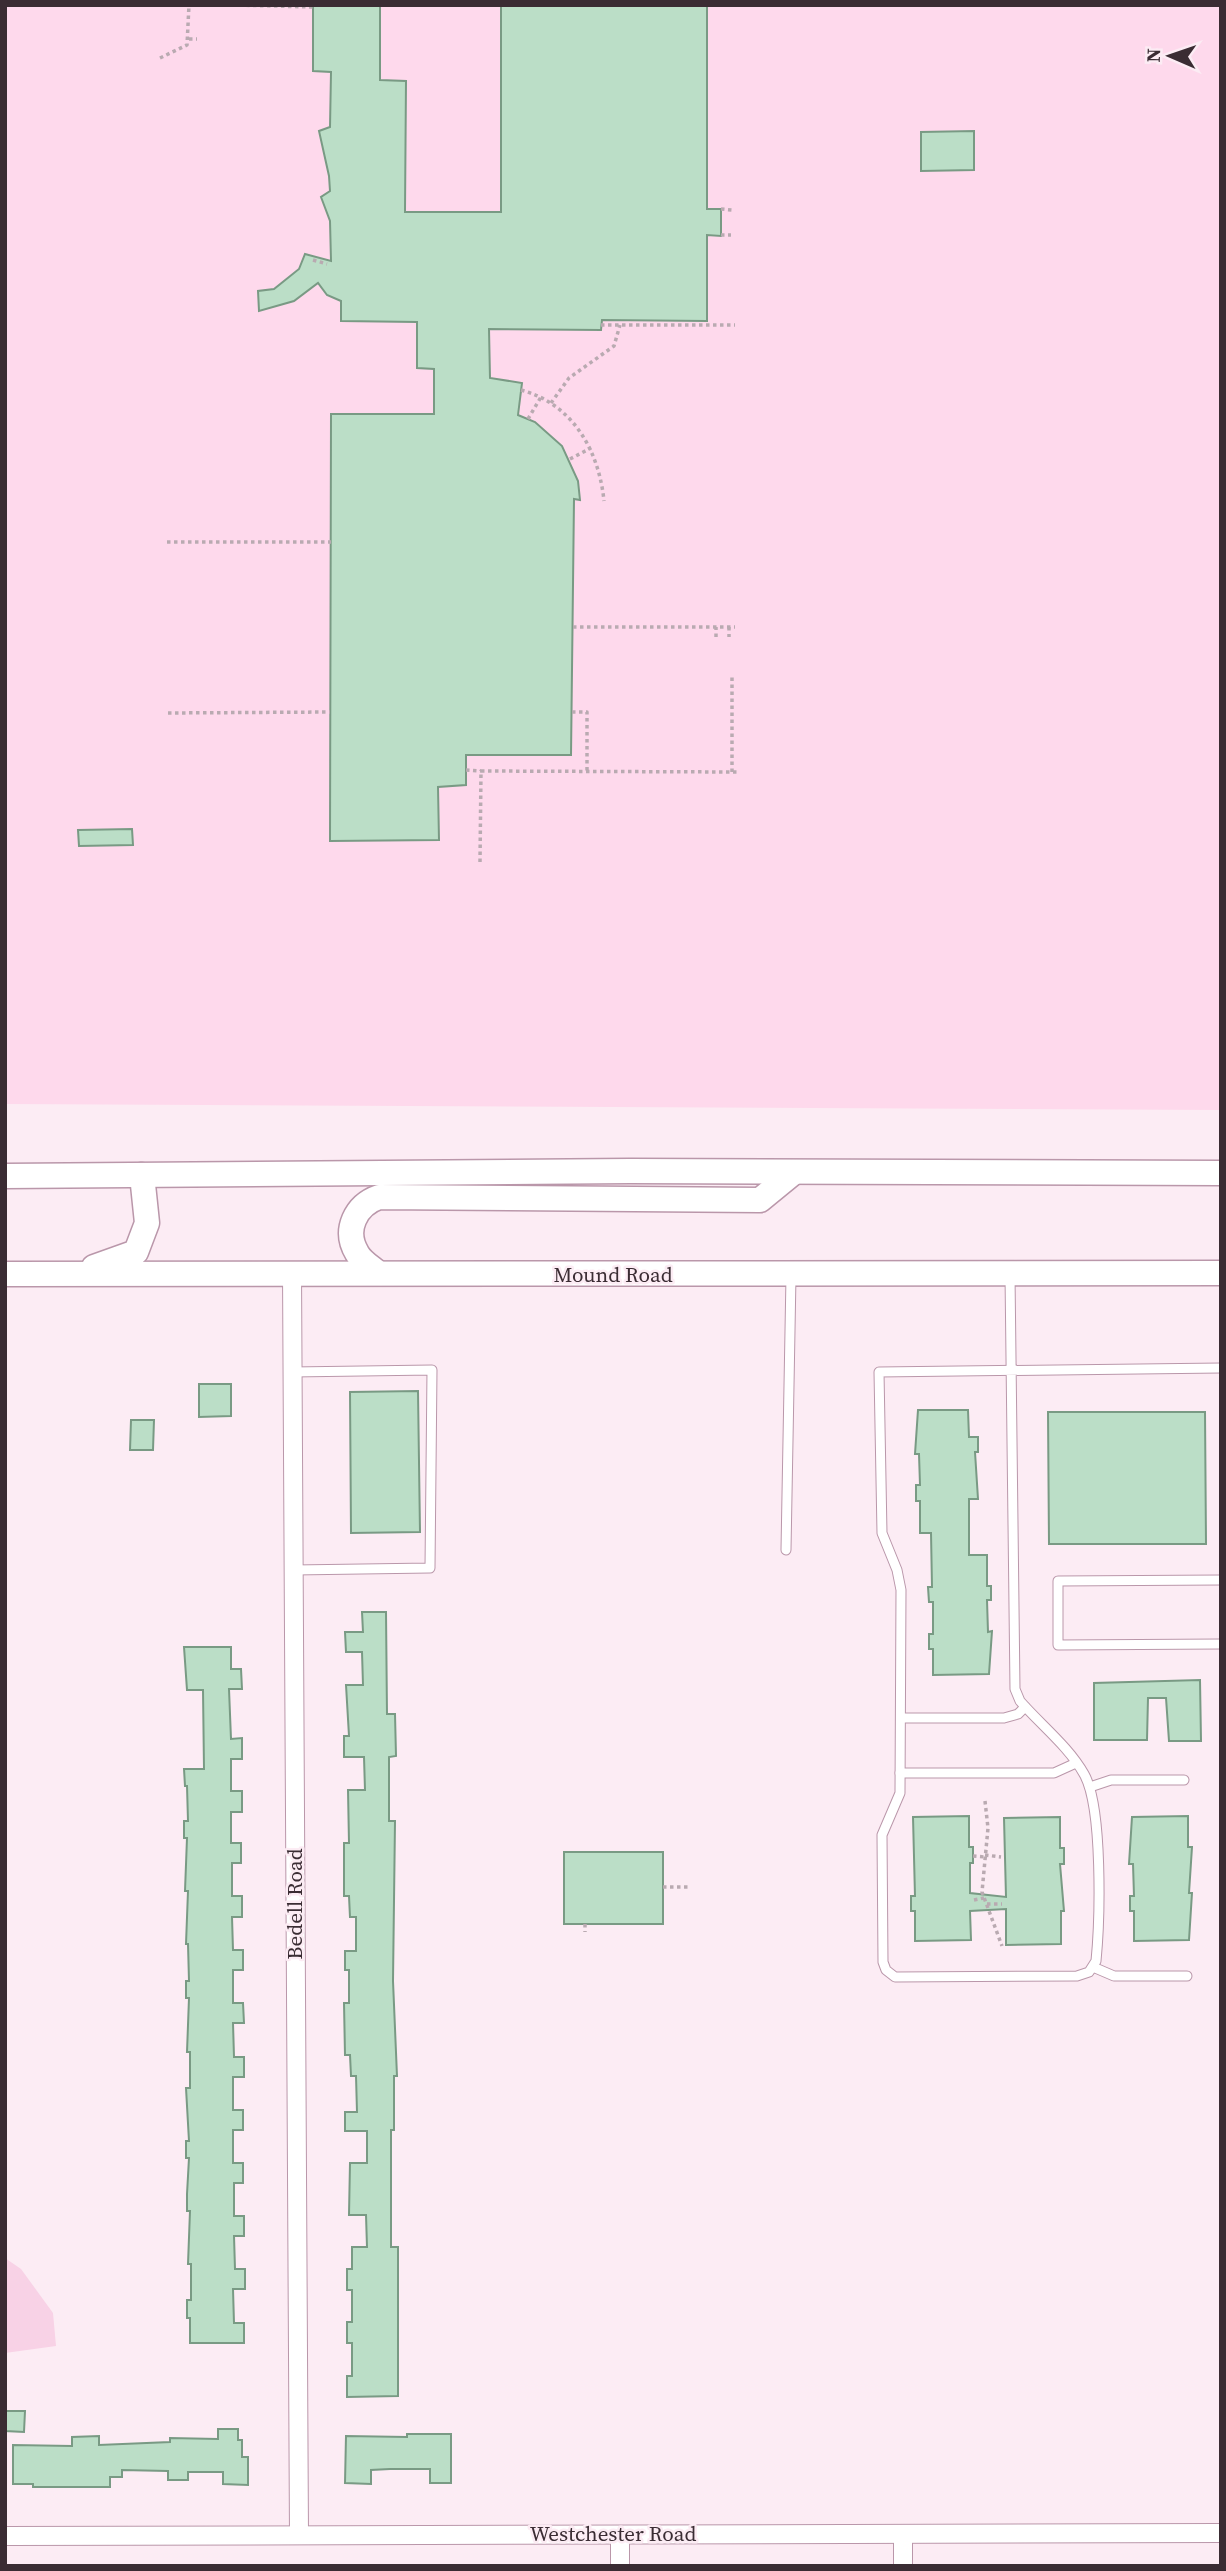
<svg xmlns="http://www.w3.org/2000/svg" width="1226" height="2571" viewBox="0 0 1226 2571" font-family="'Source Serif 4',serif">
<rect width="100%" height="100%" fill="#fcecf4"/>
<polygon fill="#fed9ec" points="5,5 1221,5 1221,1110 5,1104"/>
<polygon fill="#f8d2e6" points="5,2258 21,2269 53,2313 56,2346 5,2353"/>
<g fill="#bbdec7" stroke="#799a84" stroke-width="2">
<polygon points="313,5 380,5 380,80 406,81 405,212 501,212 501,5 707,5 707,209 721,209 721,236 707,235 707,321 602,320 601,330 489,329 490,378 522,383 518,415 535,422 562,446 578,481 580,500 574,499 571,755 466,755 466,785 438,787 439,840 330,841 331,414 434,414 434,369 417,368 417,322 341,321 341,301 327,295 318,283 294,301 259,311 258,291 274,289 299,269 305,254 331,261 330,221 321,197 330,191 329,176 319,131 330,127 331,72 313,71"/>
<polygon points="974,131 974,170 921,171 921,132"/>
<polygon points="132,829 133,845 79,846 78,830"/>
<polygon points="199,1384 231,1384 231,1416 199,1417"/>
<polygon points="418,1391 420,1532 351,1533 350,1392"/>
<polygon points="918,1410 968,1410 969,1437 978,1437 978,1452 975,1452 978,1499 969,1499 969,1555 987,1555 987,1586 991,1586 991,1600 987,1600 988,1632 992,1631 989,1674 933,1675 933,1649 929,1649 929,1634 933,1634 933,1602 929,1602 928,1587 932,1587 931,1533 920,1533 920,1501 916,1501 916,1485 920,1485 919,1454 915,1454"/>
<polygon points="1048,1412 1205,1412 1206,1544 1049,1544"/>
<polygon points="131,1420 154,1420 153,1450 130,1450"/>
<polygon points="362,1612 386,1612 387,1714 395,1714 396,1756 389,1757 389,1821 395,1821 393,1981 397,2076 394,2076 394,2130 391,2130 391,2247 398,2247 398,2396 347,2397 347,2376 352,2376 352,2343 347,2343 347,2322 352,2322 352,2290 347,2290 347,2269 352,2269 352,2247 367,2247 366,2215 349,2215 350,2163 367,2163 367,2131 345,2131 345,2112 357,2112 356,2076 351,2076 350,2055 345,2055 344,2003 349,2003 349,1970 345,1970 345,1951 356,1951 356,1917 350,1917 349,1896 344,1896 344,1843 349,1843 348,1790 365,1790 364,1757 344,1757 344,1736 349,1736 346,1685 363,1685 362,1652 346,1652 345,1632 363,1632"/>
<polygon points="184,1647 231,1647 231,1669 241,1669 242,1689 229,1689 231,1739 242,1738 242,1759 231,1759 231,1791 242,1791 242,1812 231,1812 231,1843 241,1843 241,1863 232,1863 232,1896 242,1896 242,1917 232,1917 233,1950 243,1950 243,1970 233,1970 233,2003 243,2003 244,2023 233,2023 234,2057 244,2057 244,2077 233,2077 233,2110 243,2110 243,2130 233,2130 233,2163 243,2163 243,2183 234,2183 234,2216 244,2216 244,2236 234,2236 235,2269 245,2269 245,2289 233,2289 234,2323 244,2323 244,2343 190,2343 190,2318 187,2318 187,2300 191,2300 191,2264 188,2264 190,2211 187,2211 187,2194 189,2158 186,2158 186,2141 189,2141 186,2088 190,2088 190,2052 187,2052 189,1998 186,1998 186,1981 189,1981 188,1944 186,1944 188,1891 185,1891 187,1838 184,1838 184,1821 188,1821 187,1786 185,1786 184,1769 204,1769 203,1690 187,1690"/>
<polygon points="1200,1680 1201,1741 1169,1741 1166,1698 1148,1698 1147,1740 1094,1740 1094,1683"/>
<polygon points="969,1816 969,1847 973,1847 973,1863 970,1863 970,1893 1006,1897 1004,1818 1060,1817 1060,1848 1064,1848 1064,1864 1060,1864 1064,1911 1061,1911 1061,1944 1006,1945 1006,1909 970,1911 971,1940 915,1941 915,1911 911,1911 911,1896 915,1896 913,1817"/>
<polygon points="1188,1816 1188,1847 1192,1847 1189,1893 1192,1893 1189,1940 1134,1941 1134,1911 1130,1911 1130,1896 1134,1896 1133,1864 1129,1864 1132,1817"/>
<rect x="564" y="1852" width="99" height="72"/>
<polygon points="5,2411 25,2411 24,2432 5,2431"/>
<polygon points="218,2429 238,2429 238,2440 242,2440 242,2457 248,2457 248,2485 223,2484 223,2472 188,2472 188,2480 168,2480 168,2471 122,2470 122,2477 110,2477 110,2487 33,2487 33,2484 13,2484 13,2445 72,2446 72,2437 99,2436 99,2445 170,2442 170,2438 218,2439"/>
<polygon points="407,2434 451,2434 451,2483 430,2483 430,2469 390,2469 371,2470 371,2484 345,2483 346,2436 407,2437"/>
</g>
<g fill="none" stroke-linecap="round" stroke-linejoin="round">
<defs>
<g id="service">
<path d="M 1010,1275 C 1012,1413 1014,1551 1015,1689 L 1020,1701 C 1041,1725 1069,1747 1084,1774 C 1103,1807 1100,1920 1096,1961 L 1089,1972 L 1077,1976 L 895,1977 L 886,1970 L 883,1962 L 882,1835 L 900,1793 L 901,1590 L 897,1570 L 882,1533 L 879,1372 L 1221,1368"/>
<polyline points="292,1372 432,1370 430,1568 294,1570"/>
<polyline points="786,1550 791,1276"/>
<polyline points="1221,1580 1058,1581 1058,1645 1221,1644"/>
<polyline points="901,1718 1004,1718 1018,1714 1025,1707"/>
<polyline points="900,1773 1054,1773 1076,1763"/>
<polyline points="1090,1787 1111,1780 1184,1780"/>
<polyline points="1093,1967 1114,1976 1187,1976"/>
</g>
<g id="minor">
<polyline points="292,1272 299,2535"/>
<polyline points="5,2536 1221,2533"/>
<polyline points="620,2566 620,2535"/>
<polyline points="903,2566 903,2535"/>
</g>
<g id="secondary">
<polyline points="5,1176 630,1171 1221,1173"/>
<polyline points="94,1267 136,1252 147,1223 142,1175"/>
<path d="M 378,1273 C 371,1267 361,1261 357,1253 C 343,1230 356,1205 379,1197 L 760,1200 L 793,1173"/>
<polyline points="5,1274 1221,1273"/>
</g>
</defs>
<use href="#service" stroke="#ba97aa" stroke-width="11"/>
<use href="#minor" stroke="#ba97aa" stroke-width="20"/>
<use href="#secondary" stroke="#ba97aa" stroke-width="27"/>
<g stroke="#b9aab1" stroke-width="3.5" stroke-dasharray="3.5 3.5" stroke-linecap="butt">
<polyline points="232,5 313,7"/>
<polyline points="189,39 197,39"/>
<polyline points="160,58 187,45 189,5"/>
<polyline points="721,209 732,210"/>
<polyline points="721,235 731,235"/>
<polyline points="313,260 327,264"/>
<polyline points="601,325 735,325"/>
<path d="M 521,390 C 573,404 599,451 604,501"/>
<polyline points="551,403 569,378 614,346 620,325"/>
<polyline points="528,419 541,397"/>
<polyline points="570,459 591,448"/>
<polyline points="167,542 331,542"/>
<polyline points="573,627 735,627"/>
<polyline points="729,627 729,637"/>
<polyline points="716,637 716,627"/>
<polyline points="572,712 587,712 587,772"/>
<polyline points="168,713 330,712"/>
<polyline points="466,770 481,771"/>
<polyline points="732,772 732,677"/>
<polyline points="480,862 481,771 737,772"/>
<polyline points="985,1801 988,1828 982,1892 1002,1946"/>
<polyline points="985,1855 1001,1857"/>
<polyline points="973,1856 985,1857"/>
<polyline points="663,1887 689,1887"/>
<polyline points="974,1900 984,1898"/>
<polyline points="987,1904 1002,1904"/>
<polyline points="585,1924 585,1932"/>
</g>
<use href="#service" stroke="#fff" stroke-width="9"/>
<use href="#minor" stroke="#fff" stroke-width="18"/>
<use href="#secondary" stroke="#fff" stroke-width="24"/>
</g>
<g text-anchor="middle" stroke-width="5" stroke-linejoin="round" paint-order="stroke">
<g font-size="21" fill="#3a2c33" stroke="#fcecf4">
<text x="613" y="1282">Mound Road</text>
<text transform="translate(295 1904) rotate(-90)" y="7">Bedell Road</text>
<text x="613" y="2541">Westchester Road</text>
</g>
</g>
<rect width="1226" height="2571" fill="none" stroke="#3a2c33" stroke-width="14"/>
<g transform="translate(1170 56) rotate(272)" stroke="#fcecf4" stroke-width="5" paint-order="stroke">
<path d="M0-5L12 26L0 18L-12 26Z" fill="#3a2c33"/>
<text y="-10" font-size="19" font-weight="bold" text-anchor="middle" fill="#3a2c33">N</text>
</g>
</svg>
